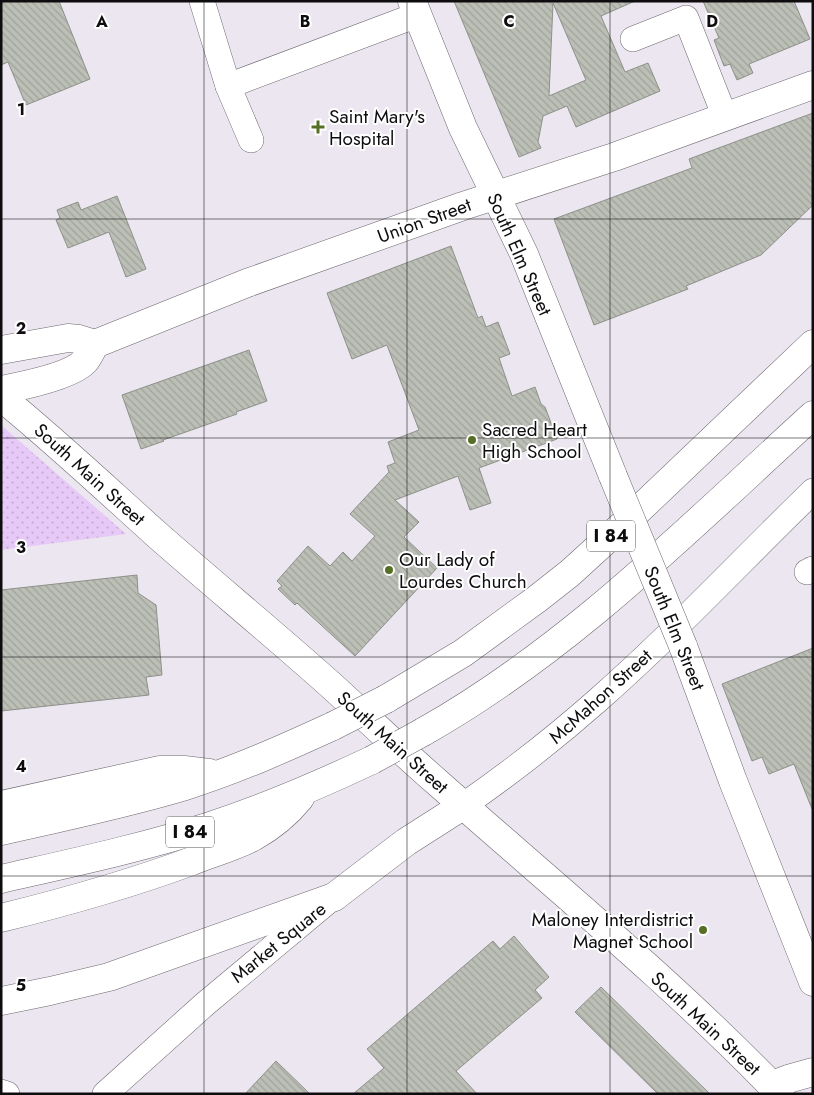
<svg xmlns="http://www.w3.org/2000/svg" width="814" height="1095" viewBox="0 0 814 1095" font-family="Jost,sans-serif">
<defs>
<pattern id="green-dots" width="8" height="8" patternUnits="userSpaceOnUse" patternTransform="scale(1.25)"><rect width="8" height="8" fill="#e7c9f8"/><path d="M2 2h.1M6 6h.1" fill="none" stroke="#c5abd3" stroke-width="1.8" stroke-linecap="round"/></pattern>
<pattern id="building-back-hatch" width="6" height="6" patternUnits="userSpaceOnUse" patternTransform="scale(1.25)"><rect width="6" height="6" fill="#bbbfb6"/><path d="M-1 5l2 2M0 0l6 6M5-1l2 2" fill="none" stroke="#a0a39b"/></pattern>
</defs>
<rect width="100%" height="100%" fill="#ebe6ef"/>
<polygon fill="url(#green-dots)" points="1,426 2,426 126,534 1,550"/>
<g fill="url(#building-back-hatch)" stroke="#8d9189" fill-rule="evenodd">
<polygon points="1,1 59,1 90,79 26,105 8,62 1,65"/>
<path d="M 454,1 L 635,1 L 601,16 L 625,72 L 648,63 L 660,91 L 576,127 L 567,106 L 543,116 L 538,142 L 541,148 L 519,157 ZM 553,3 L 586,80 L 549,96 Z"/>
<polygon points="703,1 794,1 810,39 749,64 753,73 737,80 730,64 724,66 714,40 719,38"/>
<polygon points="813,113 813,205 761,255 686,286 688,289 594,325 554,219 692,168 689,159"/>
<polygon points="117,196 146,269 126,277 109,232 68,248 56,220 60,218 57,210 78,202 81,210"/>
<polygon points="451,246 478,318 482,316 486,327 498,322 510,354 499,358 512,396 535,387 541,404 545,407 557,439 479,468 491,503 470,510 458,476 395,500 419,522 404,537 437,568 355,656 297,603 295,605 278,589 282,586 277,581 308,546 330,566 343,552 352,561 375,536 350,514 389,472 387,466 395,463 388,442 419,430 387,345 352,359 327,293"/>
<polygon points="249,350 267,401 236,412 237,414 163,440 164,441 141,449 122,395"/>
<polygon points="137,575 138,593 156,605 162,675 146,677 149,695 1,711 1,590"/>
<polygon points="813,648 813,809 812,809 794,764 769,774 762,757 752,761 722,684"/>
<polygon points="514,936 549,977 535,990 542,998 456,1071 477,1094 353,1094 384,1068 367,1049 493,941 500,949"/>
<polygon points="601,987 710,1094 658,1094 575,1012"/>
<polygon points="276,1061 310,1094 245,1094"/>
</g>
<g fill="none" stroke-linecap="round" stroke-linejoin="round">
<defs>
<g id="minor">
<polyline points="202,1 228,86"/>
<polyline points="633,39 686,18 725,117"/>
<polyline points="251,140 228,86 417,15"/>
<polyline points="807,572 813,569"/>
<path d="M 464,805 C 510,773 555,738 598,700 C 673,634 741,561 813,491"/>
<polyline points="1,1092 7,1094"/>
<polyline points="105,1094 205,1004 326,903"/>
</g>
<g id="major">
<polyline points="412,1 463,128 524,254 613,476"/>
<polyline points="1,350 68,338 79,339 95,344"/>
<path d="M 1,390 C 22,386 72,376 85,361 C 89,356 92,349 95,344 L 247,283 L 463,206 L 614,157 L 813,85"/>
<path d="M 1,397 C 54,440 104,487 155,533 C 214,585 275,635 333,687 C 368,719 402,752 438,783 C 553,885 673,983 780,1094"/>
<polyline points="683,646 733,781 813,982"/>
<polyline points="334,897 406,842 464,805"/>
<polyline points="772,1085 788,1079 813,1072"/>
</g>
<g id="highway">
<polyline points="386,699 463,653 537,599 570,573 627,521 813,344"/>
<path d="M 423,732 C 570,649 689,528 813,415"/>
<polyline points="1,805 160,770 184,770 209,773"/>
<path d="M 1,831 C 63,817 125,804 185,786 C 236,770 285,748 333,726"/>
<path d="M 1,879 C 71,863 142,848 210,826 C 265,808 319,785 372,760"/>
<path d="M 1,918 C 66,902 130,884 192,861 C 212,853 234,847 253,837 C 271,827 287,814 300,798"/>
<polyline points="1,1001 50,991 109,977 334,897"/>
</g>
</defs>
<use href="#minor" stroke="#6d6870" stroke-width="26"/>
<use href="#major" stroke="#6d6870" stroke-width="29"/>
<use href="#highway" stroke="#6d6870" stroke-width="29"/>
<use href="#minor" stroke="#fff" stroke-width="25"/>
<use href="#major" stroke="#fff" stroke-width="28"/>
<use href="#highway" stroke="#fff" stroke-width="28"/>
<defs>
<polyline id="major-bridge" points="613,476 683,646"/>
<g id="highway-bridge">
<polyline points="333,726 386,699"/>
<polyline points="372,760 423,732"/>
</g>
</defs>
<use href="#major-bridge" stroke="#6d6870" stroke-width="29" stroke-linecap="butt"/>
<use href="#highway-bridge" stroke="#6d6870" stroke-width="29" stroke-linecap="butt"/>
<use href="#major-bridge" stroke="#fff" stroke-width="28"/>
<use href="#highway-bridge" stroke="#fff" stroke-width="28"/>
</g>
<path fill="none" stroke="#0e0c0f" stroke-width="1" stroke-opacity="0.55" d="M 204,1 L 204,1094M 407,1 L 407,1094M 610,1 L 610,1094M 1,219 L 813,219M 1,438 L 813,438M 1,657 L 813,657M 1,876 L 813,876"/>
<g fill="#557024" stroke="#fff" stroke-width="2">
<path d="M315.5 119.5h5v5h5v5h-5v5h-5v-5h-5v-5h5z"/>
<circle cx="472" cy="440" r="5"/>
<circle cx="389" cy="570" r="5"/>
<circle cx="703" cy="930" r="5"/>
</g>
<g text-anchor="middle" stroke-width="4" stroke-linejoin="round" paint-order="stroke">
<g fill="#fff" stroke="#565557" stroke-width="1">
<rect x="587" y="520.5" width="48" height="31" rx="4"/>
<rect x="166" y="816.5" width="48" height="31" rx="4"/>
</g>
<g font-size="18" font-weight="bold" fill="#0e0c0f">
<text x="611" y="542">I 84</text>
<text x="190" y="838">I 84</text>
</g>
<g font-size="19" fill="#0e0c0f" stroke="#fff" text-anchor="start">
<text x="329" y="123">Saint Mary's<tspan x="329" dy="22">Hospital</tspan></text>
<text x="482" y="436">Sacred Heart<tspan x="482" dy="22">High School</tspan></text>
<text x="399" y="566">Our Lady of<tspan x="399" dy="22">Lourdes Church</tspan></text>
<text x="693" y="926" text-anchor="end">Maloney Interdistrict<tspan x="693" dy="22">Magnet School</tspan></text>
</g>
<g font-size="19" fill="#0e0c0f" stroke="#fff">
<text transform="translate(424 220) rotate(-20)" y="7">Union Street</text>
<text transform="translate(520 254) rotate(66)" y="7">South Elm Street</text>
<text transform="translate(90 474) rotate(42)" y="7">South Main Street</text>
<text transform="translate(675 628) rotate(68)" y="7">South Elm Street</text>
<text transform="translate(600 696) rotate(-42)" y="7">McMahon Street</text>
<text transform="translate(393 742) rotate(42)" y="7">South Main Street</text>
<text transform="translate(278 942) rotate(-39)" y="7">Market Square</text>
<text transform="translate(706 1023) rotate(43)" y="7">South Main Street</text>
</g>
</g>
<g font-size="16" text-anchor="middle" font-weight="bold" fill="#0e0c0f" stroke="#fff" stroke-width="4" stroke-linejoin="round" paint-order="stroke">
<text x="102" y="27">A</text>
<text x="305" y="27">B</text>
<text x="509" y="27">C</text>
<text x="712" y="27">D</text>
<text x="21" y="115">1</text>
<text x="21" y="334">2</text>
<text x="21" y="553">3</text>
<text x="21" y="772">4</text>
<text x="21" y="991">5</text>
</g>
<rect width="814" height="1095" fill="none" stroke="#0e0c0f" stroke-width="5"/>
</svg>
